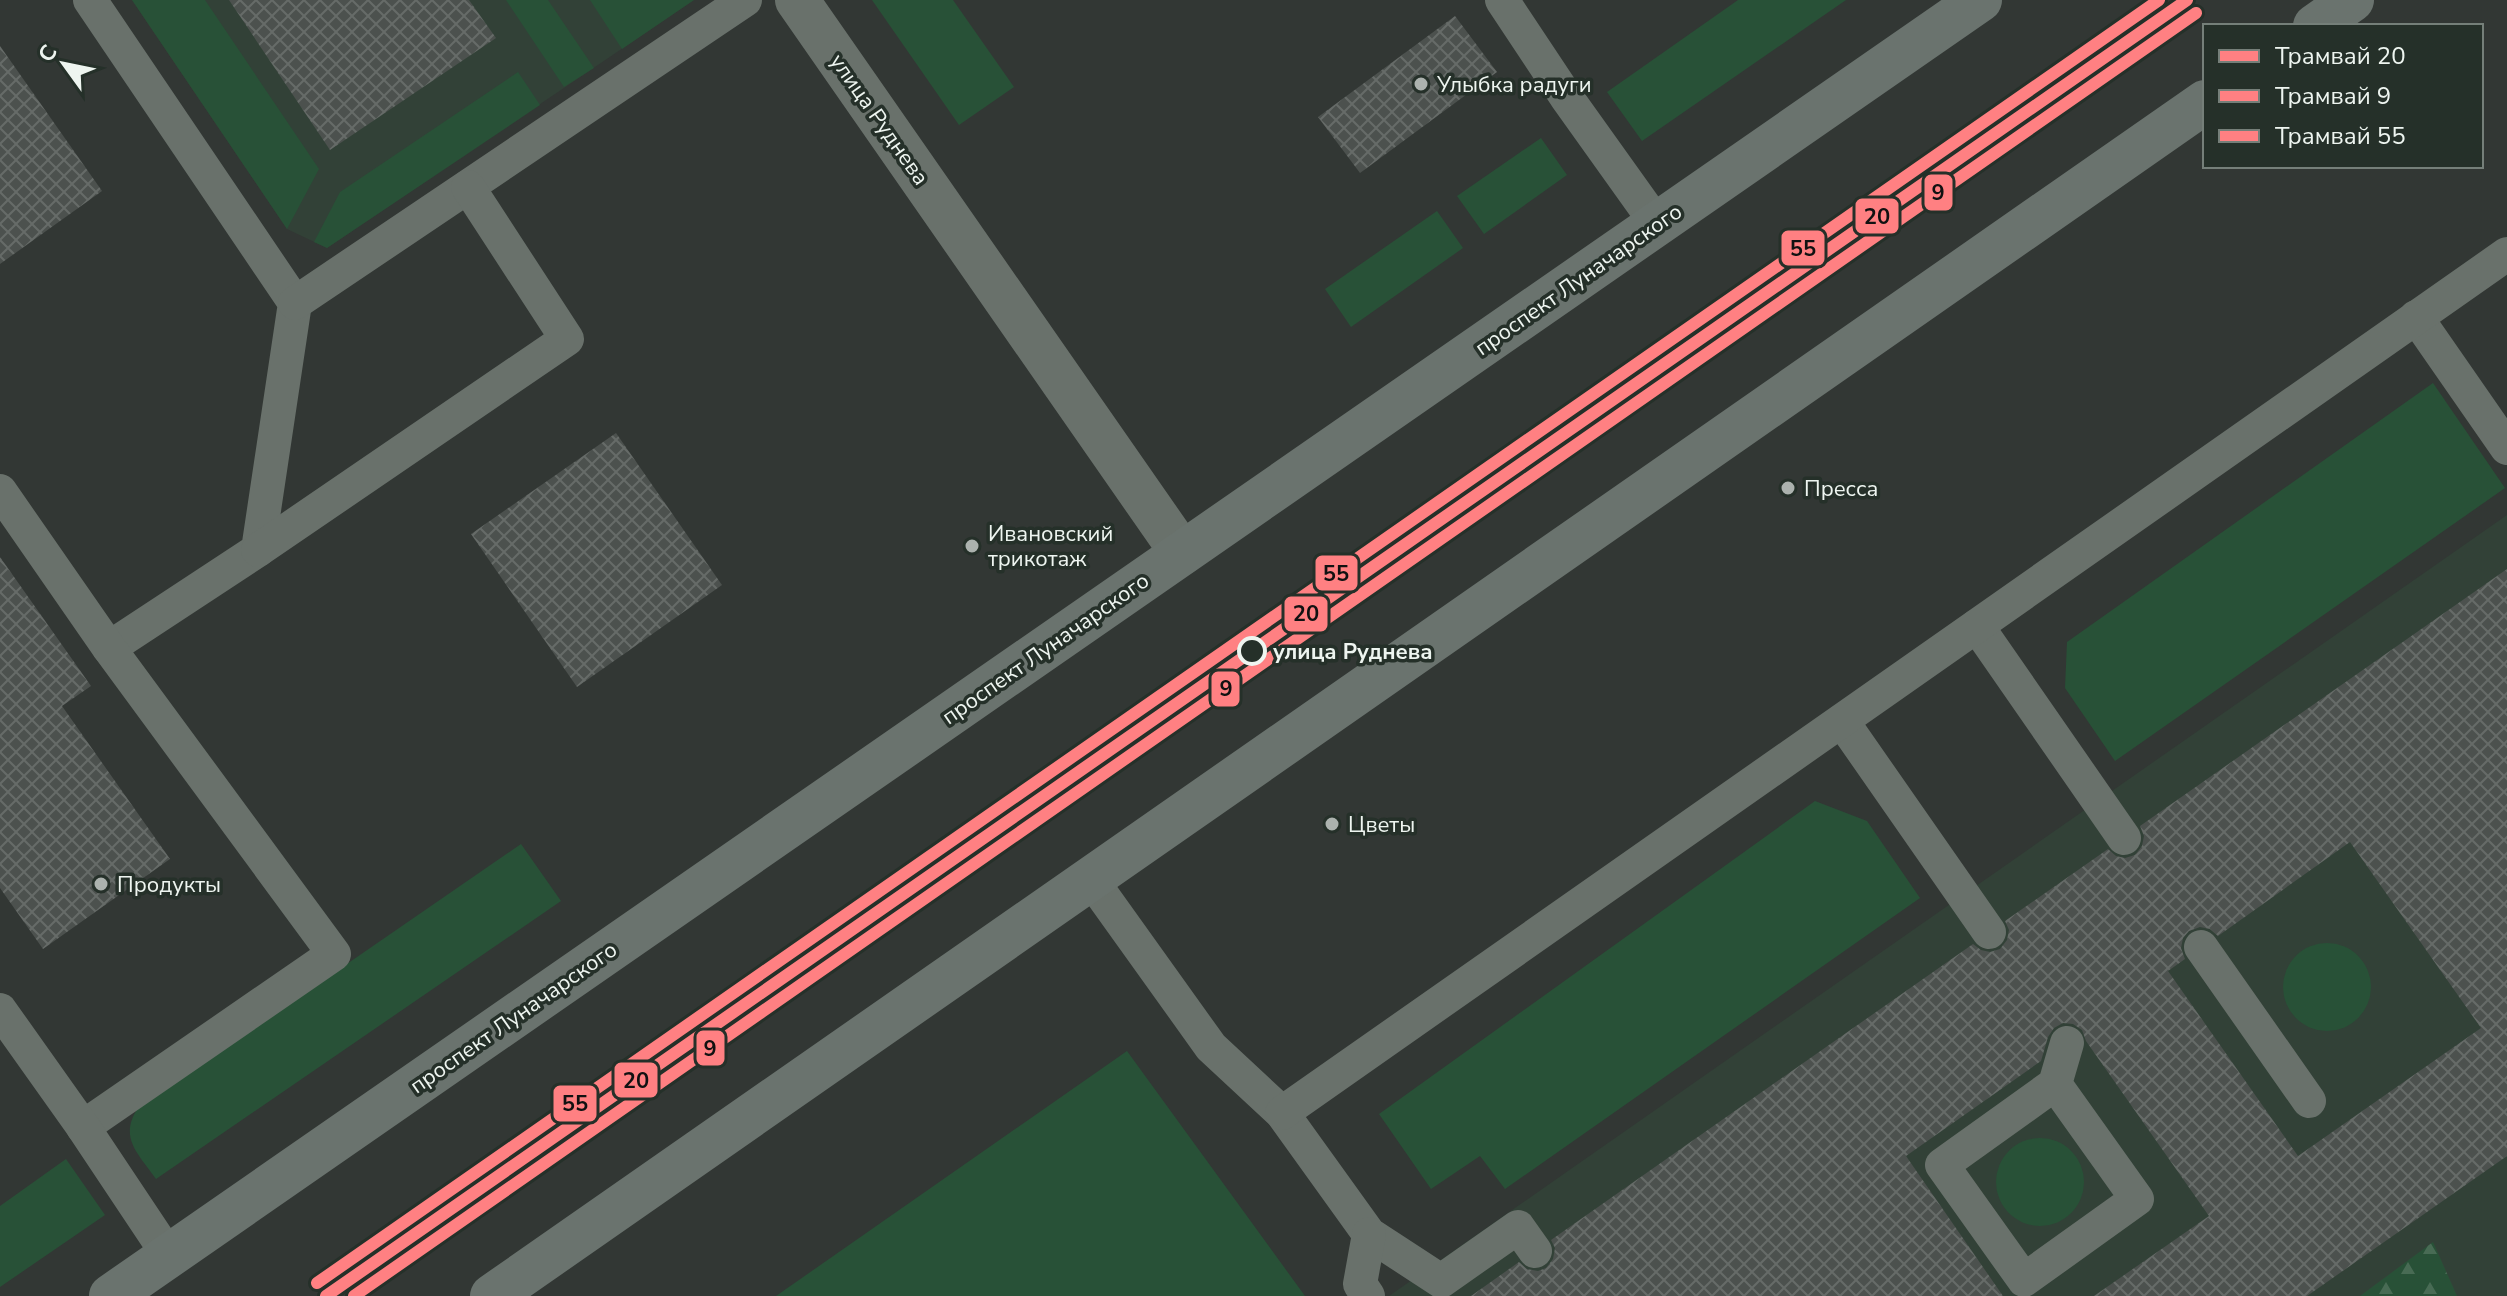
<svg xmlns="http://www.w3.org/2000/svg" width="2507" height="1296" viewBox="0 0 2507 1296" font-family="'Nunito Sans',sans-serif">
<defs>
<pattern id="forest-firs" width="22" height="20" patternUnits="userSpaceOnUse" patternTransform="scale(2)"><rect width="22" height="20" fill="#285137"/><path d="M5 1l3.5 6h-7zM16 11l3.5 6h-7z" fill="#486b54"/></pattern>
<pattern id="building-cross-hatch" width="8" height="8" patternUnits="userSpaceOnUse" patternTransform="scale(2)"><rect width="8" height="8" fill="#4c514e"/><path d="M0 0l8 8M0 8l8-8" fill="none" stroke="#666b68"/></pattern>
</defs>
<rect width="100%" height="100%" fill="#323734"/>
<g fill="#324137">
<polygon points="132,0 694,0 327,248 287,229"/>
<polygon points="2507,515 2507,1296 1389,1296"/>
</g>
<g fill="#285137">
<polygon points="132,0 205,0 319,169 287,229"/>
<polygon points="506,0 548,0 594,68 564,87"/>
<polygon points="590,0 694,0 622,49"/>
<polygon points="872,0 953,0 1014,87 959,125"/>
<polygon points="1738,0 1846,0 1642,141 1607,92"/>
<polygon points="518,72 540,105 327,248 314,242 340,192"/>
<polygon points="1541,138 1567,175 1484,234 1457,196"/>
<polygon points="1437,211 1463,248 1351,327 1325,289"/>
<polygon points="2433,383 2505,488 2115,761 2065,688 2067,642"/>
<polygon points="1815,801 1867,821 1920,898 1505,1189 1480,1156 1431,1189 1379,1114"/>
<path d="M 521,844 L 561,901 L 156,1179 C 139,1154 118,1138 138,1108 Z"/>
<circle cx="2327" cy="987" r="44"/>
<polygon points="1127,1051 1305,1296 776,1296"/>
<circle cx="2040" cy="1182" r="44"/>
<polygon points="66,1159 105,1215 0,1287 0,1206"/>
</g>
<polygon fill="url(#forest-firs)" points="2433,1242 2457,1296 2360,1296"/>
<g fill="url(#building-cross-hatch)" fill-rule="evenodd">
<polygon points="229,0 469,0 496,38 330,150"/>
<polygon points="1455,16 1497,72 1360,173 1318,117"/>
<polygon points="0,46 102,191 0,264"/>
<polygon points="616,433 722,585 577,687 471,534"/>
<polygon points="0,557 91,686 62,706 170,859 43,949 0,888"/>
<path d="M 2507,569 L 2507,1156 L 2307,1296 L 2094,1296 L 2209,1216 L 2086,1041 L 2082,1030 L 2073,1024 L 2063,1023 L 2054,1028 L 2048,1037 L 2041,1061 L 1906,1156 L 2003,1296 L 1471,1296 L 1519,1262 L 1527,1269 L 1538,1271 L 1546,1268 L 1553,1259 L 1555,1248 L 1551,1240 L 1973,944 L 1981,950 L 1990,952 L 2000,949 L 2007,940 L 2009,930 L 2005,921 L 2108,849 L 2116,856 L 2125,858 L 2135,855 L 2142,846 L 2144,836 L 2140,826 ZM 2350,842 L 2481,1028 L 2298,1156 L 2168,971 L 2185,959 L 2181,948 L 2183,938 L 2189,931 L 2200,927 L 2210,929 L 2218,936 Z"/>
</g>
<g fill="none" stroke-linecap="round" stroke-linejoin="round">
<g stroke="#69716b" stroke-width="34">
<polyline points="90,0 295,303 258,550 109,648"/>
<polyline points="1502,0 1567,98 1657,224"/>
<polyline points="295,303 745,0"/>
<polyline points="2416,317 2507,448"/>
<polyline points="0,491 109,648 334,954 83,1127"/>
<polyline points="258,550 567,339 468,187"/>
<polyline points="1977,626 2124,838"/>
<polyline points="1842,721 1989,932"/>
<polyline points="1090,878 1211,1047 1282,1113 1369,1234 1441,1281 1518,1227 1535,1251"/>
<polyline points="2201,947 2309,1101"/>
<polyline points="0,1010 83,1127 169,1256"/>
<polyline points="2055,1084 2137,1199 2024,1280 1942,1165 2055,1084 2067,1043"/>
<polyline points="1282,1113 2507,254"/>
<polyline points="1368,1296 1360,1284 1369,1234"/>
</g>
<polyline stroke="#69716b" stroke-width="44" points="797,0 1182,553"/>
<g stroke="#6a736e" stroke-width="44">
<polyline points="2315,26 2352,0"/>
<polyline points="111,1296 1980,0"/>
<polyline points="492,1296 2205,102"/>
</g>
<defs>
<polyline id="tram-1" points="326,1296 2187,0"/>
<polyline id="tram-2" points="354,1296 2196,13"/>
<polyline id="tram-3" points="317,1283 2159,0"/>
</defs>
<use href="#tram-1" stroke="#253029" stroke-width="18"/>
<use href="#tram-2" stroke="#253029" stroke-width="18"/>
<use href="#tram-3" stroke="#253029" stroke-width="18"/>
<use href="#tram-1" stroke="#ff8082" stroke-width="12"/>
<use href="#tram-2" stroke="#ff8082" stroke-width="12"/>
<use href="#tram-3" stroke="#ff8082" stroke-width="12"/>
</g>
<g fill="#acb2ae" stroke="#253029" stroke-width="3">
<circle cx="1421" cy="84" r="8"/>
<circle cx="1788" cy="488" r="8"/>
<circle cx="972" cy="546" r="8"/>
<circle cx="1332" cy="824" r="8"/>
<circle cx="101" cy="884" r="8"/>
</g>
<circle fill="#253029" stroke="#eef5f0" stroke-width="4" cx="1252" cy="651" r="13"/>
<g text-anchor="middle" stroke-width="7" stroke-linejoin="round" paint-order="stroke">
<g font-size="22" fill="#eef5f0" stroke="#253029" text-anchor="start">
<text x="1437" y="92">Улыбка радуги</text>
<text x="1804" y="496">Пресса</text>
<text x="988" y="541">Ивановский<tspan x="988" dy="25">трикотаж</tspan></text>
<text x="1348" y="832">Цветы</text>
<text x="117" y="892">Продукты</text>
</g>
<g font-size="22" fill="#eef5f0" stroke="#253029">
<text transform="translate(880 119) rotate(55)" y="8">улица Руднева</text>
<text transform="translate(1578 279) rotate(-35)" y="8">проспект Луначарского</text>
<text transform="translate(1045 648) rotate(-35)" y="8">проспект Луначарского</text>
<text transform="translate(513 1017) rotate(-35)" y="8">проспект Луначарского</text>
</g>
<g font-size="22" font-weight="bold" fill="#eef5f0" stroke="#253029" text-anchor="start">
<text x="1273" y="659">улица Руднева</text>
</g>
</g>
<g stroke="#253029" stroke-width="3">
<rect x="1923" y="173" width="31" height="39" rx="8" fill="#ff8082"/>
<rect x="1854" y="197" width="46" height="38" rx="8" fill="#ff8082"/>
<rect x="1780" y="229" width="46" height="38" rx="8" fill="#ff8082"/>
<rect x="1314" y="554" width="45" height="38" rx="8" fill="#ff8082"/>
<rect x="1283" y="595" width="46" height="38" rx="8" fill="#ff8082"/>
<rect x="1210" y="670" width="31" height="38" rx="8" fill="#ff8082"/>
<rect x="695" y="1029" width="31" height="38" rx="8" fill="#ff8082"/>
<rect x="613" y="1061" width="46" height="38" rx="8" fill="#ff8082"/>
<rect x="552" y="1084" width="46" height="39" rx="8" fill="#ff8082"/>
</g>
<g font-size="22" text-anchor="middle" font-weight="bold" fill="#111">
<text x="1938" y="200">9</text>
<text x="1877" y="224">20</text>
<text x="1803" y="256">55</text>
<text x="1336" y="581">55</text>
<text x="1306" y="621">20</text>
<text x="1226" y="696">9</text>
<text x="710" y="1056">9</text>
<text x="636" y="1088">20</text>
<text x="575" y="1111">55</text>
</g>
<rect x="2203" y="24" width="280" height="144" fill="#253029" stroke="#757f79" stroke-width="2"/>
<rect x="2219" y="50" width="40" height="12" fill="#ff8082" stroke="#757f79" stroke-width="2"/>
<text x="2275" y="64" font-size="24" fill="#eef5f0">Трамвай 20</text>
<rect x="2219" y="90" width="40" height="12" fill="#ff8082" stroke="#757f79" stroke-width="2"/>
<text x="2275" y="104" font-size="24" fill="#eef5f0">Трамвай 9</text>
<rect x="2219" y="130" width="40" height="12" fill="#ff8082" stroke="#757f79" stroke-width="2"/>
<text x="2275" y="144" font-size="24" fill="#eef5f0">Трамвай 55</text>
<g transform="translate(64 64) rotate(303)" stroke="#253029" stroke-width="6" paint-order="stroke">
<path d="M0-6L14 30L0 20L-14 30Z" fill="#eef5f0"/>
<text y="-12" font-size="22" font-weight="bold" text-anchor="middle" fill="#eef5f0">С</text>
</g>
</svg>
